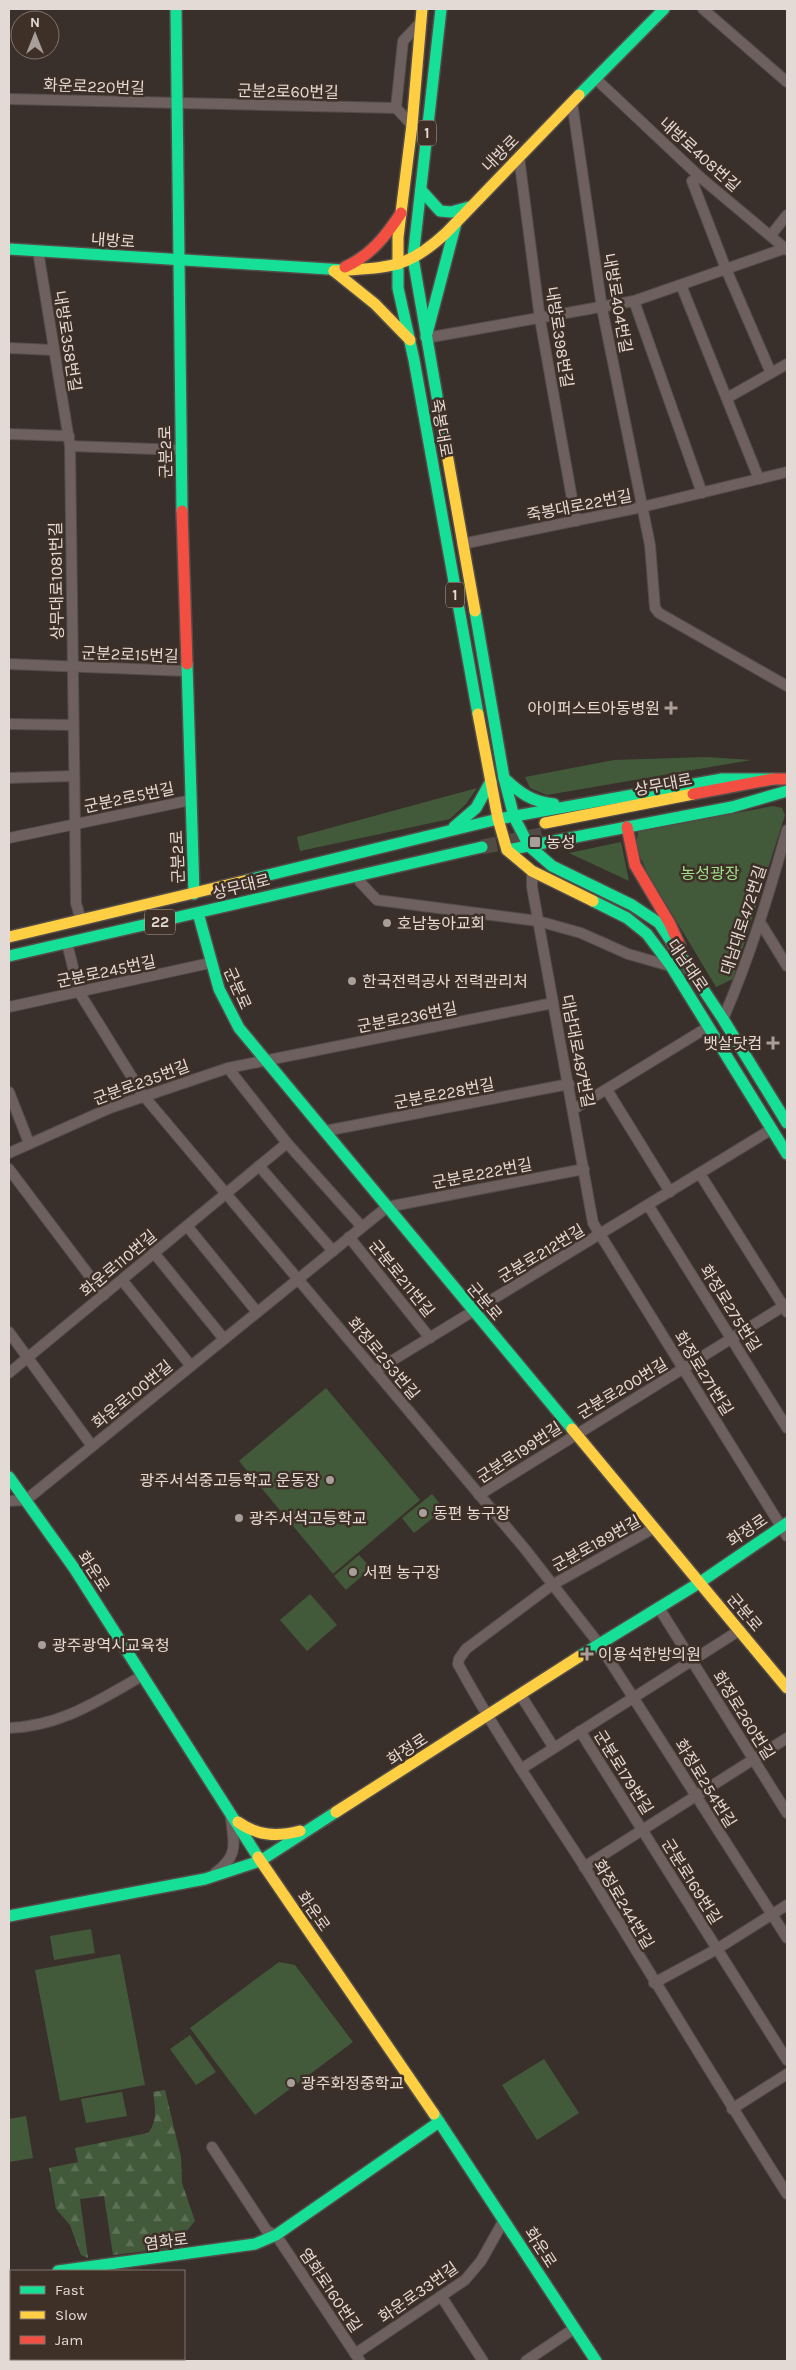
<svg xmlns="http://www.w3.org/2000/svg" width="796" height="2370" viewBox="0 0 796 2370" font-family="Karla,'Noto Sans KR',sans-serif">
<defs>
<pattern id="forest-firs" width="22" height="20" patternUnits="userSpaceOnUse" patternTransform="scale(1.25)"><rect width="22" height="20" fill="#435a3a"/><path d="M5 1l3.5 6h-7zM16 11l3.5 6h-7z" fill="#5e7156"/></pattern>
</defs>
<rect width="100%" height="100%" fill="#39302c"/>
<path fill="url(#forest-firs)" d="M 165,2090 L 181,2157 L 182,2183 L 195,2221 L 172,2248 L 113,2255 L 104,2196 L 80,2199 L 88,2258 L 81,2255 L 70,2225 L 56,2209 L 49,2168 L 78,2162 L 75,2148 L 148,2133 C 158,2122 155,2106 153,2092 Z"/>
<g fill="#435a3a">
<polygon points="707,757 751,760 547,795 530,788 525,777 614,760"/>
<polygon points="477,788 466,804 450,819 300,851 297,837"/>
<polygon points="773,806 782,808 785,815 733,979 716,987 647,872 636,847 638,832"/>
<polygon points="621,842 629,881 569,853"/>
<polygon points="326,1388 420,1500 333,1574 239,1461"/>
<polygon points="432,1494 444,1509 414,1533 402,1518"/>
<polygon points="359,1555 371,1568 346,1590 334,1576"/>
<polygon points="310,1594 337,1625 307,1651 280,1620"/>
<polygon points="91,1929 95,1953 54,1960 50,1936"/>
<polygon points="120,1954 145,2085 60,2101 35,1970"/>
<polygon points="279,1962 295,1965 353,2042 255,2115 190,2028"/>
<polygon points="190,2035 216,2072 196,2085 170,2049"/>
<polygon points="544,2059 579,2113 537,2140 502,2085"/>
<polygon points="122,2092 127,2116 86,2123 81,2099"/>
<polygon points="26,2116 33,2158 9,2162 9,2119"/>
</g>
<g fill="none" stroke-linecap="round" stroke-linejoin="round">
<polyline stroke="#534a45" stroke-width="15" stroke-dasharray="15 8" stroke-linecap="butt" points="482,847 546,834"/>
<defs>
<g id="street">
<polyline points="703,9 787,82"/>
<polyline points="596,79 700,177 787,250"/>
<polyline points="9,99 396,108"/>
<polyline points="572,102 602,308 650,545 655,608 659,613 787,686"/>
<polyline points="396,108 403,41 420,23"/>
<polyline points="396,108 412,125"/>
<polyline points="519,157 540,319 576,521"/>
<polyline points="700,177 692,181 726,269 771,373"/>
<polyline points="771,235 787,215"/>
<polyline points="38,251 70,446 76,903 81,920"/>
<polyline points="681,285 759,479"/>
<polyline points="634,301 702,493"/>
<polyline points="426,338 634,301 786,248"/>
<polyline points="9,348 54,350"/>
<polyline points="727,398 787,364"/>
<polyline points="9,434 69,436"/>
<polyline points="70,446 182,450"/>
<polyline points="462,544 642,507 787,472"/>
<polyline points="9,664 187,671"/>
<polyline points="9,724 73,725"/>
<polyline points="9,778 73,776"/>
<polyline points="9,838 191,800"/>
<polyline points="532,871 532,887 593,1223 787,1536"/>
<polyline points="360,882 377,900 538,921 581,933 628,954 670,966"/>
<polyline points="760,922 787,966"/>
<polyline points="67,943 79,992 143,1095 525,1549 599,1644 787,1938"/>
<polyline points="9,1007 210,963"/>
<path d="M 723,1019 C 750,957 769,894 787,830"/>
<polyline points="228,1068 287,1143 362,1227"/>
<polyline points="607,1090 670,1192"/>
<polyline points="9,1092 29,1143"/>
<polyline points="574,1109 708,1027"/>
<polyline points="325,1131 569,1084"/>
<polyline points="9,1153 110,1108 228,1068 553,1003"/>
<polyline points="259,1166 333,1251"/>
<polyline points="9,1169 104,1295"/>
<polyline points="700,1174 787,1312"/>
<polyline points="648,1205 787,1428"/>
<polyline points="187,1226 257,1312"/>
<polyline points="349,1237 430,1338"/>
<polyline points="154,1253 224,1339"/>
<polyline points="122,1280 191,1366"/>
<polyline points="9,1332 92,1446"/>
<polyline points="375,1371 772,1129"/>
<polyline points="9,1373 287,1143"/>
<polyline points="479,1495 787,1304"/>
<polyline points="9,1501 26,1500 387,1207 584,1169"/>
<path d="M 654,1528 L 552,1585 L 466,1649 L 459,1659 L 458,1664 C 496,1734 541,1799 584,1866 C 652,1975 718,2086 787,2194"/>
<polyline points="659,1608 787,1813"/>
<polyline points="520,1694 554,1748"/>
<path d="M 9,1728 C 62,1726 97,1701 142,1676"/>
<polyline points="580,1731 787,2060"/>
<polyline points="521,1769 740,1630"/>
<polyline points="584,1867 787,1738"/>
<path d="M 215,1873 C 239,1855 234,1845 231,1818"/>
<polyline points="654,1983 717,1949 787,1905"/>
<polyline points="732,2109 787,2074"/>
<polyline points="212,2147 267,2231 276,2235 360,2361"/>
<polyline points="441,2296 483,2361"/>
<polyline points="9,2338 11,2338"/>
<polyline points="355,2354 465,2280 481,2261 504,2220"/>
<polyline points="122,2359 122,2361"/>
<polyline points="526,2361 575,2328"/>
</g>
<g id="fast">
<polyline points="176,9 182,511"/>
<polyline points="441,9 413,258 447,454"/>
<polyline points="579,95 664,9"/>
<polyline points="421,190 440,211 451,212 469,207"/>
<polyline points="9,249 344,270"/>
<polyline points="398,264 398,288 414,360 478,714"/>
<polyline points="426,337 456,223"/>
<polyline points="475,611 504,778 514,817 529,846 552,866 632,905 659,923 723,1019 787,1123"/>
<polyline points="187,664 194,894"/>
<path d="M 504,778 C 520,793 532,802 554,804"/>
<polyline points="454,827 476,808 491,781"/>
<polyline points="507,850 732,807 787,791"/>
<polyline points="248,880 498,819 722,779 773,779"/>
<polyline points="593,901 627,918 647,934 671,966 787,1154"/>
<polyline points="198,913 219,989 239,1028 572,1429"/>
<polyline points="9,956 482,847"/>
<polyline points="9,1477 74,1568 258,1857"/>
<polyline points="580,1656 699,1583 787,1523"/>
<polyline points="9,1916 205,1879 260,1861 336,1812"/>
<polyline points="434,2114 596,2361"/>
<polyline points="58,2271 255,2244 276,2235 439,2122"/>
</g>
<g id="slow">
<polyline points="398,264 398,237 412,125 422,9"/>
<path d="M 334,271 C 386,267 405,271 446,233 L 579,95"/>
<polyline points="334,271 375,304 410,340"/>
<polyline points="447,454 475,611"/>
<polyline points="478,714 498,819 507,850 532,871 593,901"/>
<polyline points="545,823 693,794"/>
<polyline points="9,937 248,880"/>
<polyline points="572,1429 787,1688"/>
<polyline points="336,1812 580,1656"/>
<path d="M 238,1822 C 258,1836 277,1837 300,1831"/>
<polyline points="258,1857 434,2114"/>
<polyline points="9,2278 11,2278"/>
</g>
<g id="jam">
<path d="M 345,267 C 370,256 386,236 401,213"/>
<polyline points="182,511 187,664"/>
<polyline points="693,794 773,779 787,779"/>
<polyline points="627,827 635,865 670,924 680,946"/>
</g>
</defs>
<use href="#street" stroke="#544c48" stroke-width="12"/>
<use href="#fast" stroke="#544c48" stroke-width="14"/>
<use href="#slow" stroke="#544c48" stroke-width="14"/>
<use href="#jam" stroke="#544c48" stroke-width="14"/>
<use href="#street" stroke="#6d605f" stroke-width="10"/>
<use href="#fast" stroke="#16e098" stroke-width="11"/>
<use href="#slow" stroke="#ffcf43" stroke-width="11"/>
<use href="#jam" stroke="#f24e42" stroke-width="11"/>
</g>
<g fill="#a89e9a" stroke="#3e2f27" stroke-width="2">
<path d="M668.5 700.5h5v5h5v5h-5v5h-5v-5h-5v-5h5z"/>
<rect x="529" y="836" width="12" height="12" rx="2.5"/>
<circle cx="387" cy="923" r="5"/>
<circle cx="352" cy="981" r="5"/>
<path d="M770.5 1035.5h5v5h5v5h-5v5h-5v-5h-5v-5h5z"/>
<circle cx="330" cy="1480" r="5"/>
<circle cx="423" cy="1513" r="5"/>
<circle cx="239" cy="1518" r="5"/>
<circle cx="353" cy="1572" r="5"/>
<circle cx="42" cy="1645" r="5"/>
<path d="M584.5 1646.5h5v5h5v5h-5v5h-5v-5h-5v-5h5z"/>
<circle cx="291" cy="2083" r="5"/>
</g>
<g text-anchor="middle" stroke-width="5" stroke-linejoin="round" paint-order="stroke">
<g fill="#3e2f27" stroke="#b2a7a1" stroke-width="1">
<rect x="418" y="120.5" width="18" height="25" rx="4"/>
<rect x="446" y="582.5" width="18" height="25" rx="4"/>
<rect x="145" y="909.5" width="30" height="25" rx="4"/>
</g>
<g font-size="15" font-weight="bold" fill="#e4dad5">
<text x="427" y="138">1</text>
<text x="455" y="600">1</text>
<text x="160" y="927">22</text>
</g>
<g font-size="16" fill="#e4dad5" stroke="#3e2f27">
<text transform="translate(94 86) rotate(2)" y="6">화운로220번길</text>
<text transform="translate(288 91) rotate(1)" y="6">군분2로60번길</text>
<text transform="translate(500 153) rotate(-45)" y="6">내방로</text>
<text transform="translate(700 154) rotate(42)" y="6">내방로408번길</text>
<text transform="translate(113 240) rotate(4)" y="6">내방로</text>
<text transform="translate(618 303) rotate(80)" y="6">내방로404번길</text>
<text transform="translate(560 337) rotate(81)" y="6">내방로398번길</text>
<text transform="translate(68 341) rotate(81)" y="6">내방로358번길</text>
<text transform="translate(442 428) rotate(80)" y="6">죽봉대로</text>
<text transform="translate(165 452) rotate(-91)" y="6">군분2로</text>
<text transform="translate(579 505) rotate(-11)" y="6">죽봉대로22번길</text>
<text transform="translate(56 581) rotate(-91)" y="6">상무대로1081번길</text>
<text transform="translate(130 654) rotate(2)" y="6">군분2로15번길</text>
<text transform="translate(663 784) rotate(-11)" y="6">상무대로</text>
<text transform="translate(129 797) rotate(-12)" y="6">군분2로5번길</text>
<text transform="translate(177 857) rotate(-92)" y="6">군분2로</text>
<text transform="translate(241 886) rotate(-14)" y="6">상무대로</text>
<text transform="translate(743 920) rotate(-72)" y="6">대남대로472번길</text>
<text transform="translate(688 965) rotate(56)" y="6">대남대로</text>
<text transform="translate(106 971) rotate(-12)" y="6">군분로245번길</text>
<text transform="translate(238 988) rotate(66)" y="6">군분로</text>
<text transform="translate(407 1017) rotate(-11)" y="6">군분로236번길</text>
<text transform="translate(578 1051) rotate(79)" y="6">대남대로487번길</text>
<text transform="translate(141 1082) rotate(-20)" y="6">군분로235번길</text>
<text transform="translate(444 1093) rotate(-11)" y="6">군분로228번길</text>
<text transform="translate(482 1173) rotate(-11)" y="6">군분로222번길</text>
<text transform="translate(541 1253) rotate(-31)" y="6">군분로212번길</text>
<text transform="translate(118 1263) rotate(-40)" y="6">화운로110번길</text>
<text transform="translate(402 1278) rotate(51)" y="6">군분로211번길</text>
<text transform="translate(485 1301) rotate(50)" y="6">군분로</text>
<text transform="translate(731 1308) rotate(58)" y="6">화정로275번길</text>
<text transform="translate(384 1358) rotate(50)" y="6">화정로253번길</text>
<text transform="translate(704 1373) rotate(58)" y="6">화정로271번길</text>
<text transform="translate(622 1388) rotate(-31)" y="6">군분로200번길</text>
<text transform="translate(132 1394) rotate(-39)" y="6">화운로100번길</text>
<text transform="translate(519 1452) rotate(-33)" y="6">군분로199번길</text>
<text transform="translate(747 1530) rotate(-34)" y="6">화정로</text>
<text transform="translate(596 1543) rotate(-29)" y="6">군분로189번길</text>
<text transform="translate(94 1571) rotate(57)" y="6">화운로</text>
<text transform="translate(745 1612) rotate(50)" y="6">군분로</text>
<text transform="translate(744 1715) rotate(58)" y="6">화정로260번길</text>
<text transform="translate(407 1749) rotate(-33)" y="6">화정로</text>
<text transform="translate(624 1772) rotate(58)" y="6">군분로179번길</text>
<text transform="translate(706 1783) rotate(58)" y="6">화정로254번길</text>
<text transform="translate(692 1881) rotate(58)" y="6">군분로169번길</text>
<text transform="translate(624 1904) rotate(59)" y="6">화정로244번길</text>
<text transform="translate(314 1911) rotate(55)" y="6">화운로</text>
<text transform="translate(166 2241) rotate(-7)" y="6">염화로</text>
<text transform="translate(541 2247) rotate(57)" y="6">화운로</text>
<text transform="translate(331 2290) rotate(56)" y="6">염화로160번길</text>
<text transform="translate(418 2292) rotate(-35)" y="6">화운로33번길</text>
</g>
<g font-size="16" fill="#e4dad5" stroke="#3e2f27" text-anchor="start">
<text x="660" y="714" text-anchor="end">아이퍼스트아동병원</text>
<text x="546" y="848">농성</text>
<text x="397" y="929">호남농아교회</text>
<text x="362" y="987">한국전력공사 전력관리처</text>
<text x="762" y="1049" text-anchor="end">뱃살닷컴</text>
<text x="320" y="1486" text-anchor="end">광주서석중고등학교 운동장</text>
<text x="433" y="1519">동편 농구장</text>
<text x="249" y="1524">광주서석고등학교</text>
<text x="363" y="1578">서편 농구장</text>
<text x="52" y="1651">광주광역시교육청</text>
<text x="598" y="1660">이용석한방의원</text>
<text x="301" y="2089">광주화정중학교</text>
</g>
<g font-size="16" fill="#9de088" stroke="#3e2f27">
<text x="710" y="879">농성광장</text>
</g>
</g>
<rect width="796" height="2370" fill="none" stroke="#e4dad5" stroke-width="20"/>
<rect x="10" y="2270" width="175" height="90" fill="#3e2f27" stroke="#80736d"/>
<rect x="20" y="2286" width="25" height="8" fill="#16e098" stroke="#80736d"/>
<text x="55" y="2295" font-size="15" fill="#e4dad5">Fast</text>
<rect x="20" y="2311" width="25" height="8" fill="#ffcf43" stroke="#80736d"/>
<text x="55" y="2320" font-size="15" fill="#e4dad5">Slow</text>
<rect x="20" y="2336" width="25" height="8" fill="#f24e42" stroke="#80736d"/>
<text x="55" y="2345" font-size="15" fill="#e4dad5">Jam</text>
<g transform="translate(35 35)"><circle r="24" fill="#3e2f27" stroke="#80736d"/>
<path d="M0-4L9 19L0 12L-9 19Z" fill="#a89e9a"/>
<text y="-8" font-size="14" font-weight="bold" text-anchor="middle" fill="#e4dad5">N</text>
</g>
</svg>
